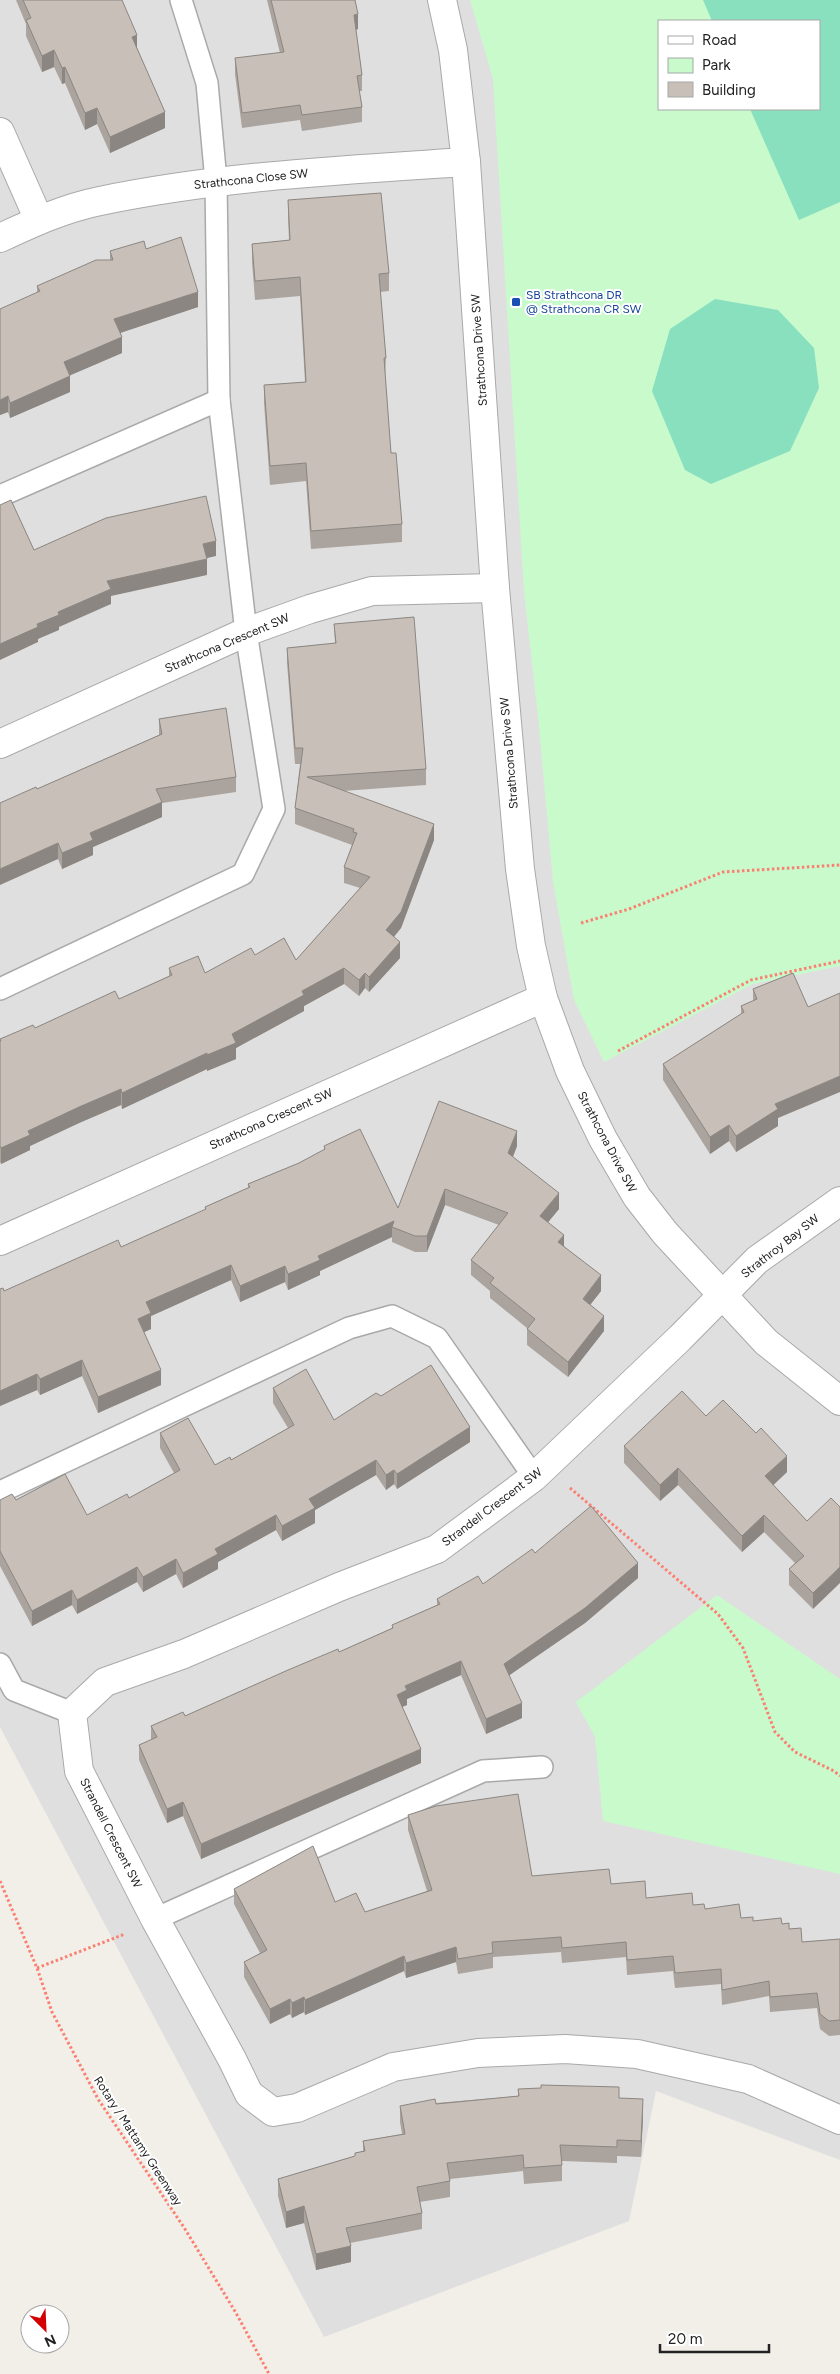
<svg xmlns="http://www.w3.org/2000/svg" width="840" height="2374" viewBox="0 0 840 2374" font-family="Figtree,sans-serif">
<rect width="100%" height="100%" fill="#f2efe9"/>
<path fill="#e0dfdf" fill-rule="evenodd" d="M 0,0 L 840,0 L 840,2160 L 656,2091 L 629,2221 L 324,2337 L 0,1727 ZM 659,21 L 819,21 L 819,109 L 659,109 Z"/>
<g fill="#c8facc" fill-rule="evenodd">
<path d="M 470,0 L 840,0 L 840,966 L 753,984 L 604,1062 L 574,1000 L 553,882 L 538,716 L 524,592 L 493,79 ZM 659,21 L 819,21 L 819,109 L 659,109 Z"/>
<polygon points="717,1595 840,1679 840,1874 603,1821 595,1737 576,1702"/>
</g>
<g fill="#88e0be">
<polygon points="703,0 840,0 840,202 799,220 750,109 819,109 819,21 712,21"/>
<polygon points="715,299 778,310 814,348 819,388 790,451 711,484 685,470 652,391 670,329"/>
</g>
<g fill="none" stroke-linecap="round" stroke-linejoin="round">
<defs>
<g id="service">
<polyline points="0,496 219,400"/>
<polyline points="0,989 243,874 274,809 246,632 219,400 216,181 207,83 181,0"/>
<polyline points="0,1492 349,1328 392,1316 437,1338 534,1477"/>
<polyline points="0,1664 14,1690 72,1713"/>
<polyline points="155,1919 483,1771 542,1767"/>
</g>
<g id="minor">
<polyline points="0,132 39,220"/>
<path d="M 0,238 C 32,223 65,208 100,201 C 220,176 344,170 466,162"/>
<polyline points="0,744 246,632 310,609 372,591 495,588"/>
<polyline points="840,1201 757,1260 680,1338 534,1477 437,1549 339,1587 184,1654 105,1682 72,1713 79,1771 155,1919 232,2059 249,2094 273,2112 297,2108 393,2067 478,2053 565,2049 637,2054 748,2079 840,2120"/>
<polyline points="0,1241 543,998"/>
</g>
<polyline id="tertiary" points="442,0 453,50 466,162 495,588 520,869 531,946 543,998 570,1071 603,1139 637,1197 665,1233 766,1342 840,1401"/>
</defs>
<use href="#service" stroke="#a9a9a9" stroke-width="24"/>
<use href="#minor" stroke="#a9a9a9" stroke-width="30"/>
<use href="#tertiary" stroke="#a9a9a9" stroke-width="30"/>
<g stroke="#fa8072" stroke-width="3" stroke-dasharray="2.5 2.5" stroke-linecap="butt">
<polyline points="581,923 629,909 723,872 840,865"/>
<polyline points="618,1051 751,980 840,961"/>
<polyline points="570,1488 718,1614 743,1648 775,1732 795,1752 834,1771 840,1776"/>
<polyline points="0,1881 37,1968 52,2012 98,2099 185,2229 236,2313 269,2374"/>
<polyline points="37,1968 125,1934"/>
</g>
<use href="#service" stroke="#fff" stroke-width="21"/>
<use href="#minor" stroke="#fff" stroke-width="28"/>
<use href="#tertiary" stroke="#fff" stroke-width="28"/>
</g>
<g fill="#aba49e">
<polygon points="16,0 122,0 137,48 165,128 110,153 97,124 85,130 65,83 62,84 54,67 42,72 26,36 26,24"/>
<polygon points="267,0 355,0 358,29 356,30 362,75 362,91 359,91 362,107 362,122 302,131 300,120 242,128 235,74 235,58 280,53"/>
<polygon points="288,200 389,273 389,291 380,292 386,358 385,376 391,453 402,524 402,542 311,549 306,481 270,485 264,403 264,385 305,382 300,296 255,300 252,262 252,244 289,240 288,218"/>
<polygon points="146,249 198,307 120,333 122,353 70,375 70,392 10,418 8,412 0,415 37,292 37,286 110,260 110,251"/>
<polygon points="334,624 426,769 426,785 343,791 434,840 401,928 394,937 400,958 369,992 365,988 359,996 344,984 304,1006 304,1011 236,1048 236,1059 207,1071 207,1069 122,1109 121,1105 79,1123 30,1146 30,1150 1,1164 0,1162 0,1039 35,1028 119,999 169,976 169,968 205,973 255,955 296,960 360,888 344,883 344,867 352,845 295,824 295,808 300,764 295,764 287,663 287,648 335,643"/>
<polygon points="159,719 236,777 236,792 162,803 162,817 93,847 93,855 62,869 58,859 37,789 159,735"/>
<polygon points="793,973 778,1118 778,1126 736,1152 729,1141 710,1154 663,1080 663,1064 741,1014 741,1006 753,1001 753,989"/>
<polygon points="324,1146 398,1208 517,1146 513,1157 559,1209 548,1222 564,1246 601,1291 590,1305 604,1331 568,1377 527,1345 527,1328 490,1298 490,1291 471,1275 471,1260 499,1225 445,1205 427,1252 415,1252 392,1242 392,1237 320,1271 320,1275 288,1290 285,1282 240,1302 231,1280 151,1316 151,1329 144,1332 161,1385 98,1413 82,1376 40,1395 37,1390 0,1406 0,1289 4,1291 121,1247 205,1210 205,1207 248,1188 248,1184 299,1163 324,1150"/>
<polygon points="273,1388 334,1420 381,1396 470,1442 397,1489 394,1484 386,1490 376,1475 315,1510 315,1523 282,1541 276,1530 218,1562 218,1569 183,1588 176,1574 143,1592 137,1582 77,1614 72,1605 32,1626 0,1566 0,1500 16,1500 87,1515 129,1498 174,1473 160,1448 160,1433 215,1465 231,1460 288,1428 273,1403"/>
<polygon points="706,1416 787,1472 773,1485 807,1521 831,1498 813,1609 789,1585 789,1569 795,1563 764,1532 742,1552 678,1485 660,1501 624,1463 624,1446"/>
<polygon points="535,1553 638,1578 585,1623 509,1675 522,1718 486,1734 461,1675 407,1699 407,1705 402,1707 421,1763 201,1859 183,1816 167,1823 139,1760 139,1745 151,1740 151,1726 185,1716 339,1652 392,1628 392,1625 437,1605 437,1599 483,1584"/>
<polygon points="408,1815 532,1876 611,1884 646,1898 693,1905 705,1909 753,1921 782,1924 802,1942 840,1939 840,2035 829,2036 820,2029 817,2008 770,2012 769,1996 722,2005 721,1984 675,1988 673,1971 627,1975 626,1957 562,1963 561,1952 493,1957 493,1968 458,1974 456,1962 406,1978 404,1971 305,2015 304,2012 292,2018 290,2014 270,2024 244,1977 244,1962 260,1953 234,1904 234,1889 335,1902 365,1912 427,1891 408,1830"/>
<polygon points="518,2089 619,2098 643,2115 641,2157 617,2156 617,2163 562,2161 562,2181 524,2184 523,2171 450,2179 450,2197 420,2202 422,2213 422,2229 350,2243 351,2262 316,2270 304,2223 286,2228 278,2196 278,2179 355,2156 355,2153 363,2151 363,2141 402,2134 400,2122 400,2106 518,2096"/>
</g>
<g fill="#8b8681">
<polygon points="358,14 358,29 354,30 354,15"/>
<polygon points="137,35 137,51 132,37"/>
<polygon points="54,50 54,67 42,72 42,56"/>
<polygon points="65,67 65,83 62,84 62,68"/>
<polygon points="97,108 97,124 85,130 85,113"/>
<polygon points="165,112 165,128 110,153 110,137"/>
<polygon points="198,292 198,307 114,335 114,319"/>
<polygon points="122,337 122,353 64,378 64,362"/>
<polygon points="70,376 70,392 10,418 10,403"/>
<polygon points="8,396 8,412 0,415 0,400"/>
<polygon points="216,541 216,556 203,559 203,544"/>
<polygon points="207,559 207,575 111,596 111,604 59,627 59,630 38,639 38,642 0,660 0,644 58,612 107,581"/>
<polygon points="162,802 162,817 93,847 93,855 62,869 62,853 90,833"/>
<polygon points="434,824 434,840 401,928 386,946 386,930"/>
<polygon points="58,843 58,859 0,885 0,869"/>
<polygon points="400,942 400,958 369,992 369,977"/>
<polygon points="344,968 344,984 304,1006 304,1011 236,1048 236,1059 207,1071 207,1055 232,1034 302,991"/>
<polygon points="365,973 365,988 359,996 359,980"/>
<polygon points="207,1053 207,1069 122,1109 122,1093"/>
<polygon points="840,1076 840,1092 778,1118 778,1126 736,1152 736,1136 775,1104"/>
<polygon points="121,1089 121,1105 79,1123 30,1146 30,1150 1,1164 1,1148 28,1131 79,1107"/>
<polygon points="729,1125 729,1141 710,1154 710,1137"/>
<polygon points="517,1131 517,1146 508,1169 508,1153"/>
<polygon points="445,1189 445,1205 427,1252 427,1236"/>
<polygon points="559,1193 559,1209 540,1232 540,1216"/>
<polygon points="394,1221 392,1227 392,1237 320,1271 320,1275 288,1290 288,1274 318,1256"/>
<polygon points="564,1235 564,1251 558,1242"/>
<polygon points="231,1265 231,1280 151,1316 151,1329 138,1335 138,1319 146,1302"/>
<polygon points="285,1266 285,1282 240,1302 240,1286"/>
<polygon points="601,1275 601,1291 583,1314 583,1299"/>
<polygon points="604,1316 604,1331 568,1377 568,1362"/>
<polygon points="82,1360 82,1376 40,1395 40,1379"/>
<polygon points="161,1370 161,1385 98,1413 98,1397"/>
<polygon points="37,1374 37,1390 0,1406 0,1391"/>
<polygon points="470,1427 470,1442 397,1489 397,1474"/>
<polygon points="787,1456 787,1472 765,1493 765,1476"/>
<polygon points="376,1460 376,1475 315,1510 315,1523 282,1541 282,1526 309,1499"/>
<polygon points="678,1468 678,1485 660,1501 660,1485"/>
<polygon points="394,1470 394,1484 386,1490 386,1475"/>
<polygon points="276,1515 276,1530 218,1562 218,1569 183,1588 183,1573 215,1549"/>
<polygon points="764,1515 764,1532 742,1552 742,1536"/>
<polygon points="176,1559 176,1574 143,1592 143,1577"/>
<polygon points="638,1563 638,1578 585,1623 504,1679 504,1664"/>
<polygon points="137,1567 137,1582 77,1614 77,1600"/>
<polygon points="840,1567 840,1583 813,1609 813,1593"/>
<polygon points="72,1590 72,1605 32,1626 32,1611"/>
<polygon points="461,1661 461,1675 407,1699 407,1705 397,1709 397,1695 405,1686"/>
<polygon points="522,1703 522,1718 486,1734 486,1719"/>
<polygon points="421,1749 421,1763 201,1859 201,1844"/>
<polygon points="183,1802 183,1816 167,1823 167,1809"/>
<polygon points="456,1947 456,1962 406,1978 406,1963"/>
<polygon points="404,1956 404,1971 305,2015 305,2000"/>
<polygon points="304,1997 304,2012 292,2018 292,2003"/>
<polygon points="290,1999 290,2014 270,2024 270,2009"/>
<polygon points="643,2099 643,2115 641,2157 641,2141"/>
<polygon points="304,2206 304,2223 286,2228 286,2212"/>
<polygon points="351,2246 351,2262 316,2270 316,2254"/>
</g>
<g fill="#c7bfb8" stroke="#8b8681">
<polygon points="23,0 122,0 137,35 132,37 165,112 110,137 97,108 85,113 65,67 62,68 54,50 42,56 26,20 31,18"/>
<polygon points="271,0 355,0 358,14 354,15 362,75 357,76 362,107 302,115 300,105 242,113 235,58 284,52"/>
<polygon points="381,193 389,273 379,274 386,358 384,358 391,453 396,453 402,524 311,531 306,463 270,466 264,385 306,382 300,277 255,281 252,244 290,240 288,200"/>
<polygon points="181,237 198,292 114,319 122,337 64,362 70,376 10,403 8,396 0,400 0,309 40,291 37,286 96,260 113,260 110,251 144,241 146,249"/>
<polygon points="206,496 216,541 203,544 207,559 107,581 111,589 58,612 59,615 37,624 38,627 0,644 0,505 11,500 34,550 106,518"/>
<polygon points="414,617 426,769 307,777 434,824 401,912 386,930 400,942 369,977 365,973 359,980 344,968 302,991 304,995 232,1034 236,1043 207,1055 207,1053 122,1093 121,1089 79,1107 28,1131 30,1135 1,1148 0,1146 0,1041 1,1041 0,1039 33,1025 35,1028 115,991 119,999 172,975 169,968 198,956 205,973 251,948 255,955 284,938 296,960 370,877 344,867 357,833 353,832 354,829 295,808 303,748 295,748 287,648 336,643 334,624"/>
<polygon points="226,708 236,777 156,789 162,802 90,833 93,840 62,853 58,843 0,869 0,803 36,787 37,789 162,734 159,719"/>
<polygon points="793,973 808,1007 840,993 840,1076 775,1104 778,1109 736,1136 729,1125 710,1137 663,1064 744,1012 741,1006 757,999 753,989"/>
<polygon points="439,1101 517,1131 508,1153 559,1193 540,1216 564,1235 558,1242 601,1275 583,1299 604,1316 568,1362 527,1329 535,1319 490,1283 494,1278 471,1260 508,1213 445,1189 427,1236 415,1236 392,1227 394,1221 318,1256 320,1260 288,1274 285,1266 240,1286 231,1265 146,1302 151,1313 138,1319 161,1370 98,1397 82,1360 40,1379 37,1374 0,1391 0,1289 3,1288 4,1291 118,1240 121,1247 206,1209 205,1207 250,1187 248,1184 299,1163 325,1149 324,1146 360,1129 398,1208"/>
<polygon points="431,1365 470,1427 397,1474 394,1470 386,1475 376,1460 309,1499 315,1508 282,1526 276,1515 215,1549 218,1554 183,1573 176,1559 143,1577 137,1567 77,1600 72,1590 32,1611 0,1551 0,1500 12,1494 16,1500 65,1474 87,1515 127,1494 129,1498 180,1470 160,1433 188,1418 215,1465 230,1457 231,1460 294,1425 273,1388 306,1369 334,1420 376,1393 381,1396"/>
<polygon points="682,1391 706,1416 723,1400 756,1433 761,1428 787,1456 765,1476 807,1521 831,1498 840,1507 840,1567 813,1593 789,1569 804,1556 764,1515 742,1536 678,1468 660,1485 624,1446"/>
<polygon points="591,1506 638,1563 585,1608 504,1664 522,1703 486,1719 461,1661 405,1686 407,1690 397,1695 421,1749 201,1844 183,1802 167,1809 139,1745 157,1737 151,1726 183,1712 185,1716 288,1670 338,1649 339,1652 393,1628 392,1625 440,1604 437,1599 478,1576 483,1584 532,1549 535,1553"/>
<polygon points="518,1794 532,1876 609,1869 611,1884 645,1881 646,1898 692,1893 693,1905 704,1904 705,1909 739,1904 741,1918 753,1917 753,1921 781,1918 782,1924 789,1923 789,1929 801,1928 802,1942 840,1939 840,2020 829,2021 820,2014 817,1993 770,1997 769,1981 722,1990 721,1969 675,1973 673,1956 627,1960 626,1942 562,1948 561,1937 492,1942 493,1953 458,1959 456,1947 406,1963 404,1956 305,2000 304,1997 292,2003 290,1999 270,2009 244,1962 267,1950 234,1889 313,1846 335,1902 356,1893 365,1912 432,1890 408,1815 436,1806"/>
<polygon points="541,2085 619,2087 619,2098 643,2099 641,2141 617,2140 617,2147 560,2145 562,2165 524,2168 523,2155 447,2163 450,2181 417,2187 422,2213 346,2228 351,2246 316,2254 304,2206 286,2212 278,2179 355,2156 355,2153 365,2151 363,2141 405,2134 400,2106 435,2099 436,2104 519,2096 518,2089 541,2088"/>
</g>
<rect fill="#1a4fb4" stroke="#fff" stroke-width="2" x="511" y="297" width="10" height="10" rx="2.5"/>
<g text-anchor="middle" stroke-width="4" stroke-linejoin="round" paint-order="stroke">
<g font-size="12" fill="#222" stroke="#fff">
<text transform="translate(251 179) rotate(-6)" y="4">Strathcona Close SW</text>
<text transform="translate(479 350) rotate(-94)" y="4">Strathcona Drive SW</text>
<text transform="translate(227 643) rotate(-23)" y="4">Strathcona Crescent SW</text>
<text transform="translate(509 753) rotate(-95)" y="4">Strathcona Drive SW</text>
<text transform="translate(271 1119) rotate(-24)" y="4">Strathcona Crescent SW</text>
<text transform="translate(607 1142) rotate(62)" y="4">Strathcona Drive SW</text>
<text transform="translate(780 1246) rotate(-38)" y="4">Strathroy Bay SW</text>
<text transform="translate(492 1507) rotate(-37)" y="4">Strandell Crescent SW</text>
<text transform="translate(111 1833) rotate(63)" y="4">Strandell Crescent SW</text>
<text transform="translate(138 2141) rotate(57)" y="4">Rotary / Mattamy Greenway</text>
</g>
<g font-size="12" fill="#164399" stroke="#fff" text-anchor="start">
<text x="526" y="299">SB Strathcona DR<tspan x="526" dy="14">@ Strathcona CR SW</tspan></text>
</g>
</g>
<rect x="658" y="20" width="162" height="90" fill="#ffffff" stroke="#a7a7a7"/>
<rect x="668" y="36" width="25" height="8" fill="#ffffff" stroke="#a7a7a7"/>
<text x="702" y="45" font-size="15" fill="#222222">Road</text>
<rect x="668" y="58" width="25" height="15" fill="#c8facc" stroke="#a7a7a7"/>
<text x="702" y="70" font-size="15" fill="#222222">Park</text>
<rect x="668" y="82" width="25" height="15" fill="#c7bfb8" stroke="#a7a7a7"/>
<text x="702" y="95" font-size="15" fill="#222222">Building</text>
<g transform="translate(45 2329) rotate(156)"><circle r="24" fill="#ffffff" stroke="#a7a7a7"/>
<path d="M0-4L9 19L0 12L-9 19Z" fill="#d40000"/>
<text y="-8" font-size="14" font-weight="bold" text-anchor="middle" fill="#222222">N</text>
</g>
<path d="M660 2344v8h109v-8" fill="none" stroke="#222222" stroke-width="2.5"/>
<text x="668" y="2344" font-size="15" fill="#222222" stroke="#ffffff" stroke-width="4" paint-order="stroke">20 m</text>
</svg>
